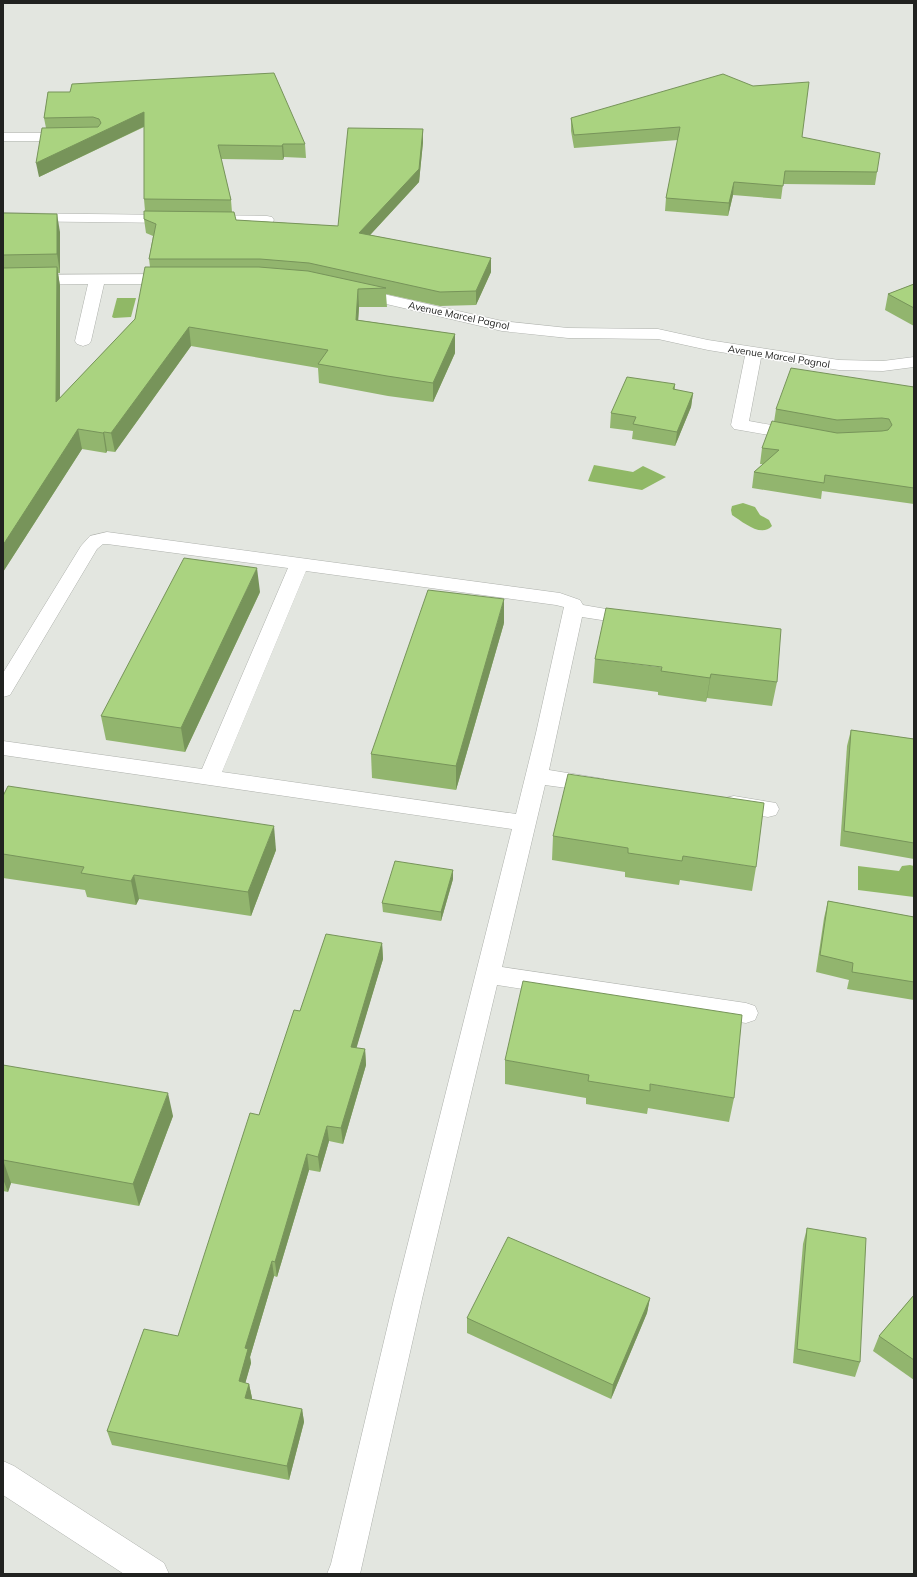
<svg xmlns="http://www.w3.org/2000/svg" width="917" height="1577" viewBox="0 0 917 1577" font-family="Mulish,sans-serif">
<rect width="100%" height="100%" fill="#e3e6e0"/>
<g fill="#90b866">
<polygon points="117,298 136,298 131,317 114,318 112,317"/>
<polygon points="594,465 633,472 643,466 666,477 642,490 588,481"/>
<path d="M 743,503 L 755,507 L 760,515 L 769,520 L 772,526 C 761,538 743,522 732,515 L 731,510 L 732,506 Z"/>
<polygon points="910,865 914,866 914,897 858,890 858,866 899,871 902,866"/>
</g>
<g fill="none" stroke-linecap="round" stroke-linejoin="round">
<defs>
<g id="minor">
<polygon points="3,133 70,133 75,134 77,137 75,140 70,141 3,141"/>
<polygon points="3,213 174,215 179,216 181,219 179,222 174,223 3,221"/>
<polygon points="206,215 267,216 272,217 274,220 272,223 267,224 201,222 199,219 201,216"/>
<polygon points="172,274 177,276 180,279 177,282 172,284 104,284 91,341 89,344 83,346 77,344 75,341 88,284 3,285 3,275"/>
<polygon points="357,288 502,321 568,328 658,329 708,340 839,360 883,361 914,357 914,367 883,371 839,370 761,358 749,421 804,431 807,435 804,439 798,440 740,430 734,429 731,425 745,356 708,350 658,339 568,338 502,331 352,296 349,293 352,290"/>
<path d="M 107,532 L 560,593 L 580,600 L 583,605 L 641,615 L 644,619 L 641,623 L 634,625 L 582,617 L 549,770 L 604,779 L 607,784 L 604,789 L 596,792 L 545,785 L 502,967 L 746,1003 L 755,1006 L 758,1013 L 755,1020 L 746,1023 L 497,985 L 422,1299 L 360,1574 L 327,1574 L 331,1564 L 394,1299 L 512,829 L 3,755 L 3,741 L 202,769 L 288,568 L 107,544 L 103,544 L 97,549 L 10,695 L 3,697 L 3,673 L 81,546 L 90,536 ZM 306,571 L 556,605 L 564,607 L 536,733 L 516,814 L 222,772 Z"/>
<polygon points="734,796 776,803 779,809 776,815 768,817 726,810 723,804 726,798"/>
<polygon points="3,1461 14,1466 164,1563 169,1574 124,1574 3,1495"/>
</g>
</defs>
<use href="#minor" stroke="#aeb1ac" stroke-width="1"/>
<use href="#minor" fill="#fff" fill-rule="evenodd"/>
</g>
<g fill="#92b56e">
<polygon points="48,92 305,144 306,158 284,157 283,160 221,159 231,200 232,212 236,220 338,226 423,129 423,142 419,182 370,235 491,258 491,272 476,305 440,306 386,294 387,307 359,307 358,320 455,334 455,353 433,402 388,396 319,383 318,368 191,346 115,452 107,451 106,453 82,449 3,572 3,213 60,232 60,273 58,273 60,286 60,398 135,319 150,267 149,259 153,236 146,233 144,219 145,211 144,199 144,127 39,177 46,128 44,118"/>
<polygon points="571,118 802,137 877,172 875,185 783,184 781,199 733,195 728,216 665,211 666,198 678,140 574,148 571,131"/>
<polygon points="914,284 914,326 885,310 888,294"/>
<polygon points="675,384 675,390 693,393 691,407 675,446 632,439 633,431 610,428 611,413"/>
<polygon points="914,387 914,504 822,491 821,499 752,488 754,472 763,464 760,464 762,448 774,422 776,409"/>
<polygon points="260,592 185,752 106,740 101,716"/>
<polygon points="504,623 456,790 372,778 371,754"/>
<polygon points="595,659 777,682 772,706 707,698 706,702 658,695 658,692 593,683"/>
<polygon points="851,730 914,739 914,859 840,846 847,746"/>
<polygon points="3,796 276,850 251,916 139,899 136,905 87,897 85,890 3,878"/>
<polygon points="553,836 756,867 752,891 680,880 679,885 625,877 625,872 552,860"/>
<polygon points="453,879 441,921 383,912 382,903"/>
<polygon points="828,901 914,917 914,1000 847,989 849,980 816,972 824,918"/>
<polygon points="382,943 383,959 356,1048 365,1049 366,1065 343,1144 329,1141 320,1172 309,1170 277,1277 274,1276 250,1357 251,1363 245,1383 249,1384 252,1398 252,1400 302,1409 304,1422 289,1480 112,1445 107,1431 178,1336 259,1115 300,1011"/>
<polygon points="505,1060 734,1098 729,1122 648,1108 647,1114 586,1104 586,1098 505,1084"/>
<polygon points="3,1065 173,1116 139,1206 11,1183 8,1192 3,1191"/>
<polygon points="807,1228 860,1362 855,1377 793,1363 803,1244"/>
<polygon points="914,1295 914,1380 873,1351 879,1336"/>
<polygon points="650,1298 647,1313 611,1399 467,1333 467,1318"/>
</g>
<g fill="#77945a">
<polygon points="144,112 145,126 39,177 36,163"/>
<polygon points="423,129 423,142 419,182 359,247 359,233"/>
<polygon points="283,144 284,157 283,160 282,146"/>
<polygon points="734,182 733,195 728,216 729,203"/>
<polygon points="57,214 60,232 60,273 57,254"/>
<polygon points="491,258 491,272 476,305 476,291"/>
<polygon points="57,267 60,286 60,421 56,402"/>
<polygon points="358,289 359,307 357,339 356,320"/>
<polygon points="189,327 191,346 115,452 111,433"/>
<polygon points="455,334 455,353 433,402 433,383"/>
<polygon points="693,393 691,407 675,446 677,432"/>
<polygon points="78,429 82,449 3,572 3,545"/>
<polygon points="104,432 107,451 106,453 103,433"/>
<polygon points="257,568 260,592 185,752 181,728"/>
<polygon points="504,599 504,623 456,790 456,766"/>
<polygon points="711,674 707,698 706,702 710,678"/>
<polygon points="274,826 276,850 251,916 248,892"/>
<polygon points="453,870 453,879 441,921 441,912"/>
<polygon points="134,875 139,899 136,905 131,881"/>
<polygon points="382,943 383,959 352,1063 351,1047"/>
<polygon points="365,1049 366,1065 343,1144 341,1128"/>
<polygon points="168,1093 173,1116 139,1206 133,1184"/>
<polygon points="327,1126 329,1141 320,1172 318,1157"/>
<polygon points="307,1154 309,1170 277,1277 275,1262"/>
<polygon points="3,1160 11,1183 8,1192 3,1179"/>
<polygon points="272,1261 274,1276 250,1357 251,1363 242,1395 239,1381 245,1348"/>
<polygon points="650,1298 647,1313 611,1399 613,1385"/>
<polygon points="249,1384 252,1398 247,1412 245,1398"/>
<polygon points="302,1409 304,1422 289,1480 287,1466"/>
</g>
<g fill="#aad380" stroke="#77945a">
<polygon points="274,73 305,144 283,144 282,146 218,145 231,200 144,199 144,112 36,163 42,128 98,127 101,123 99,119 93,117 44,118 48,92 70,92 72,84"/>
<polygon points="723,74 753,86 809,82 802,137 880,153 877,172 785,171 783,186 734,182 729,203 666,198 680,127 574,135 571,118"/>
<polygon points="348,128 423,129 419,169 359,233 491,258 476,291 440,292 309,263 260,259 149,259 156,224 144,219 144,211 234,212 236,220 338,226"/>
<polygon points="3,213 57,214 57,254 3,255"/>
<polygon points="57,267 56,402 135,319 145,267 259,267 308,271 386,288 358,289 356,320 455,334 433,383 387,376 318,364 328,350 189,327 111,433 104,432 103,433 78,429 3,545 3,268"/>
<polygon points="914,284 914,308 888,294"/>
<polygon points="791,368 914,387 914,488 825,475 824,483 754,472 779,450 762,448 772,421 837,433 882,431 888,430 892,425 889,419 882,418 837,420 776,409"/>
<polygon points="627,377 675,384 673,389 693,393 677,432 633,424 636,417 611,413"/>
<polygon points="184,558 257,568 181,728 101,716"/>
<polygon points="428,590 504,599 456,766 371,754"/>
<polygon points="606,608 781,629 777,682 711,674 710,678 661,671 662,667 595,659"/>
<polygon points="851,730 914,739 914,843 844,831"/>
<polygon points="568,774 764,803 756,867 683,856 682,861 628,853 628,848 553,836"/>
<polygon points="8,786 274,826 248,892 134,875 131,881 81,873 84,867 3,854 3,796"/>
<polygon points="395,861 453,870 441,912 382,903"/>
<polygon points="828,901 914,917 914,982 852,972 853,963 820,955"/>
<polygon points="326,934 382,943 351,1047 365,1049 341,1128 327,1126 318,1157 307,1154 275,1262 272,1261 245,1348 248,1349 239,1381 249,1384 245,1398 302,1409 287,1466 107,1431 144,1329 178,1336 250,1113 259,1115 294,1010 300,1011"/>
<polygon points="523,981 742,1015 734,1098 650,1084 650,1091 588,1081 589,1075 505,1060"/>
<polygon points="3,1065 168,1093 133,1184 3,1160 3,1161"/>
<polygon points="807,1228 866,1238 860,1362 797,1349"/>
<polygon points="508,1237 650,1298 613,1385 467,1318"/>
<polygon points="914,1295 914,1360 879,1336"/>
</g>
<g text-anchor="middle" stroke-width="3" stroke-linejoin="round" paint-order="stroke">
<g font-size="10" fill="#212220" stroke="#fff">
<text transform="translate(459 315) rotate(12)" y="4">Avenue Marcel Pagnol</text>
<text transform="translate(779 356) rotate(9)" y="4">Avenue Marcel Pagnol</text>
</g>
</g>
<rect width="917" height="1577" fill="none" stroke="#212220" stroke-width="8"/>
</svg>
